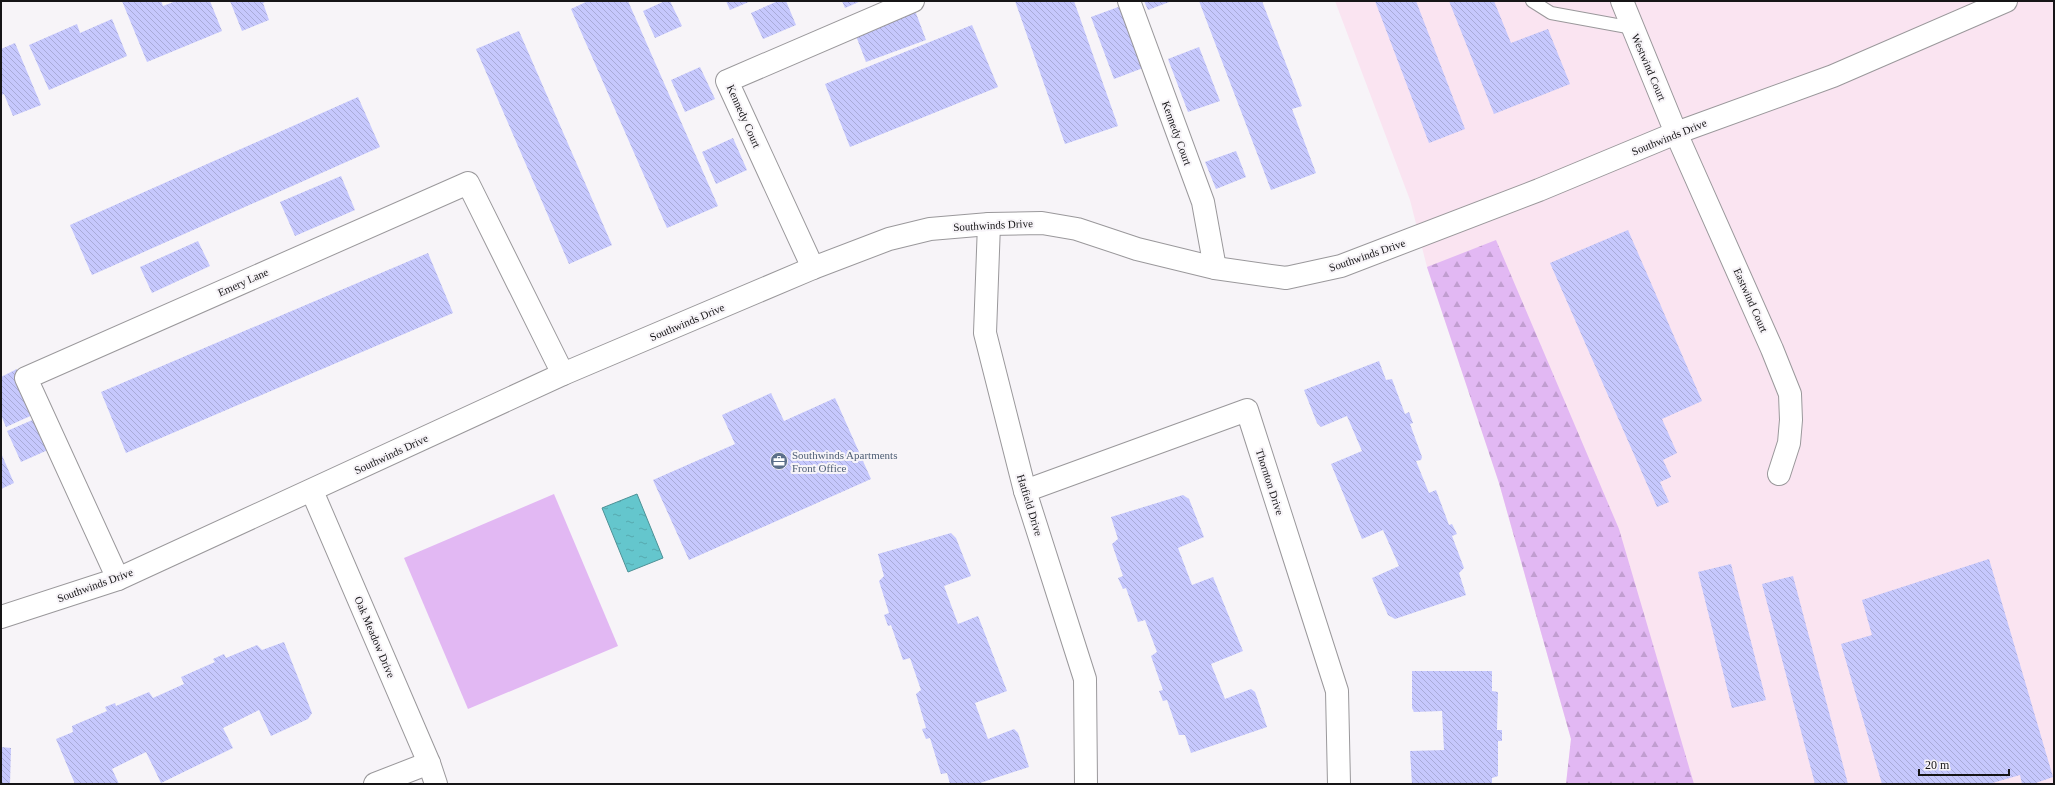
<svg xmlns="http://www.w3.org/2000/svg" width="2055" height="785" viewBox="0 0 2055 785" font-family="'Times New Roman',serif">
<defs>
<pattern id="forest-firs" width="22" height="20" patternUnits="userSpaceOnUse"><rect width="22" height="20" fill="#e2b8f3"/><path d="M5 1l3.5 6h-7zM16 11l3.5 6h-7z" fill="#c19dd0"/></pattern>
<pattern id="water-ripples" width="26" height="14" patternUnits="userSpaceOnUse"><rect width="26" height="14" fill="#64c6cd"/><path d="M2 4q2-2 4 0t4 0M15 11q2-2 4 0t4 0" fill="none" stroke="#56a9af"/></pattern>
<pattern id="building-back-hatch" width="6" height="6" patternUnits="userSpaceOnUse"><rect width="6" height="6" fill="#c6c8fd"/><path d="M-1 5l2 2M0 0l6 6M5-1l2 2" fill="none" stroke="#a9abd8"/></pattern>
</defs>
<rect width="100%" height="100%" fill="#f7f4f8"/>
<polygon fill="#fae4f1" points="1335,1 2054,1 2054,784 1566,784 1571,739 1499,483 1427,267 1410,200"/>
<polygon fill="url(#forest-firs)" points="1496,240 1619,529 1694,784 1566,784 1571,739 1499,483 1427,267"/>
<polygon fill="#e2b8f3" points="554,494 618,646 468,709 404,558"/>
<polygon fill="url(#water-ripples)" stroke="#4d9196" points="637,494 663,558 628,572 602,508"/>
<g fill="url(#building-back-hatch)">
<polygon points="122,1 161,1 163,6 176,1 210,1 222,31 147,62"/>
<polygon points="230,1 267,1 263,3 269,20 242,31"/>
<polygon points="588,1 628,1 718,206 667,228 571,9"/>
<polygon points="665,1 670,1 682,26 655,38 643,11"/>
<polygon points="726,1 751,1 730,10"/>
<polygon points="778,1 786,1 796,25 763,39 751,13"/>
<polygon points="842,1 861,1 845,8"/>
<polygon points="1015,1 1074,1 1118,126 1065,144"/>
<polygon points="1144,1 1172,1 1148,10"/>
<polygon points="1199,1 1262,1 1302,106 1292,109 1316,173 1271,190"/>
<polygon points="1375,1 1416,1 1465,129 1429,143"/>
<polygon points="1449,1 1494,1 1511,43 1548,29 1570,84 1494,114"/>
<polygon points="913,5 926,40 866,62 853,28"/>
<polygon points="1121,6 1143,68 1114,79 1091,17"/>
<polygon points="112,19 127,56 49,90 29,45 77,24 80,33"/>
<polygon points="972,25 998,87 850,147 825,84"/>
<polygon points="519,31 612,245 569,264 476,49"/>
<polygon points="15,43 41,105 13,116 4,94 1,95 1,49"/>
<polygon points="1199,47 1220,101 1188,112 1168,59"/>
<polygon points="700,67 715,99 685,112 671,80"/>
<polygon points="358,97 380,147 92,275 70,225"/>
<polygon points="733,138 747,170 716,184 702,152"/>
<polygon points="1236,151 1246,177 1216,189 1205,162"/>
<polygon points="341,176 355,210 295,236 280,202"/>
<polygon points="1628,230 1702,401 1662,419 1677,453 1663,460 1671,477 1660,482 1669,502 1657,507 1550,263"/>
<polygon points="198,241 210,266 152,293 140,267"/>
<polygon points="428,253 453,313 126,453 101,392"/>
<polygon points="1379,361 1386,380 1392,379 1405,414 1409,412 1413,423 1410,424 1422,457 1421,460 1416,461 1429,493 1436,490 1449,525 1452,524 1457,534 1452,536 1464,568 1459,573 1466,595 1395,619 1388,615 1372,578 1399,566 1383,530 1362,539 1331,464 1362,451 1347,416 1321,427 1317,423 1304,390"/>
<polygon points="17,369 37,413 6,427 1,415 1,377"/>
<polygon points="771,393 784,421 835,398 871,479 689,560 653,480 735,444 722,415"/>
<polygon points="37,418 50,449 21,462 7,431"/>
<polygon points="1,453 14,483 1,489"/>
<polygon points="1183,495 1189,499 1204,537 1178,548 1192,585 1213,577 1243,651 1211,664 1225,699 1251,689 1255,692 1267,727 1191,753 1185,735 1179,735 1167,700 1163,701 1159,691 1163,690 1151,656 1157,652 1145,620 1138,622 1126,588 1123,589 1118,578 1123,576 1112,544 1118,539 1111,517"/>
<polygon points="951,533 956,538 971,576 944,586 958,624 978,616 1007,691 975,703 988,739 1014,729 1018,733 1029,767 977,784 950,784 947,773 941,774 930,738 926,739 922,729 926,728 916,694 921,690 910,658 903,660 891,625 888,626 884,615 889,613 879,581 884,576 878,554"/>
<polygon points="1989,559 2053,777 2033,784 2022,784 2020,775 1989,784 1882,784 1841,644 1872,635 1862,600"/>
<polygon points="1731,564 1766,700 1732,708 1698,572"/>
<polygon points="1793,576 1848,784 1815,784 1762,584"/>
<polygon points="284,642 312,713 308,719 271,736 259,710 223,728 233,748 161,783 146,752 112,769 119,784 75,784 56,739 73,732 72,726 107,711 105,707 115,703 116,706 149,692 153,698 184,684 181,677 215,662 213,659 224,654 226,658 257,645 262,650"/>
<polygon points="1412,671 1492,671 1492,691 1498,692 1497,730 1502,730 1502,741 1498,741 1498,776 1492,778 1492,784 1412,784 1410,751 1444,750 1442,711 1414,712 1412,708"/>
<polygon points="1,747 11,748 10,784 1,784"/>
</g>
<g fill="none" stroke-linecap="round" stroke-linejoin="round">
<defs>
<polyline id="service" points="1532,1 1551,13 1633,28"/>
<g id="minor">
<polyline points="1129,1 1203,202 1215,268"/>
<polyline points="1622,1 1676,133 1772,349 1790,394 1791,420 1789,443 1779,474"/>
<polyline points="989,224 985,333 1025,491 1085,679 1086,784"/>
<polyline points="813,268 727,81 913,1"/>
<polyline points="312,491 429,763 436,784"/>
<polyline points="1025,491 1247,410 1337,691 1339,784"/>
<polyline points="118,579 26,378 468,183 563,374"/>
<polyline points="1,617 118,579 563,374 813,268 889,239 930,229 989,224 1042,223 1077,229 1137,249 1215,268 1286,278 1341,266 1539,190 1676,133 1833,76 2006,1"/>
<polyline points="375,784 429,763"/>
</g>
</defs>
<use href="#service" stroke="#9a989b" stroke-width="14"/>
<use href="#minor" stroke="#9a989b" stroke-width="24"/>
<use href="#service" stroke="#fff" stroke-width="12"/>
<use href="#minor" stroke="#fff" stroke-width="22"/>
</g>
<defs>
<symbol id="office-disc" viewBox="-11 -11 22 22"><circle r="9.5" fill="#5c6f8a" stroke="#f7f4f8"/><path d="M-6-3h4V-5.5h4V-3h4V5H-6ZM-1-4.5V-3h2v-1.5ZM-6 0V1H6V0Z" fill="#fff"/></symbol>
</defs>
<g fill-rule="evenodd">
<use href="#office-disc" x="769" y="451" width="20" height="20"/>
</g>
<g text-anchor="middle" stroke-width="4" stroke-linejoin="round" paint-order="stroke">
<g font-size="11" fill="#161517" stroke="#f7f4f8">
<text transform="translate(1649 67) rotate(67)" y="4">Westwind Court</text>
<text transform="translate(744 116) rotate(66)" y="4">Kennedy Court</text>
<text transform="translate(1177 133) rotate(70)" y="4">Kennedy Court</text>
<text transform="translate(1669 137) rotate(-22)" y="4">Southwinds Drive</text>
<text transform="translate(993 225) rotate(-3)" y="4">Southwinds Drive</text>
<text transform="translate(1367 255) rotate(-19)" y="4">Southwinds Drive</text>
<text transform="translate(243 282) rotate(-24)" y="4">Emery Lane</text>
<text transform="translate(1751 300) rotate(66)" y="4">Eastwind Court</text>
<text transform="translate(687 322) rotate(-23)" y="4">Southwinds Drive</text>
<text transform="translate(391 454) rotate(-25)" y="4">Southwinds Drive</text>
<text transform="translate(1270 482) rotate(72)" y="4">Thornton Drive</text>
<text transform="translate(1030 505) rotate(73)" y="4">Hatfield Drive</text>
<text transform="translate(95 585) rotate(-20)" y="4">Southwinds Drive</text>
<text transform="translate(375 637) rotate(67)" y="4">Oak Meadow Drive</text>
</g>
<g font-size="11" fill="#4e5e75" stroke="#f7f4f8" text-anchor="start">
<text x="792" y="459">Southwinds Apartments<tspan x="792" dy="13">Front Office</tspan></text>
</g>
</g>
<rect width="2055" height="785" fill="none" stroke="#161517" stroke-width="4"/>
<path d="M1919 769v6h90v-6" fill="none" stroke="#161517" stroke-width="2"/>
<text x="1925" y="769" font-size="12" fill="#161517" stroke="#f7f4f8" stroke-width="3" paint-order="stroke">20 m</text>
</svg>
